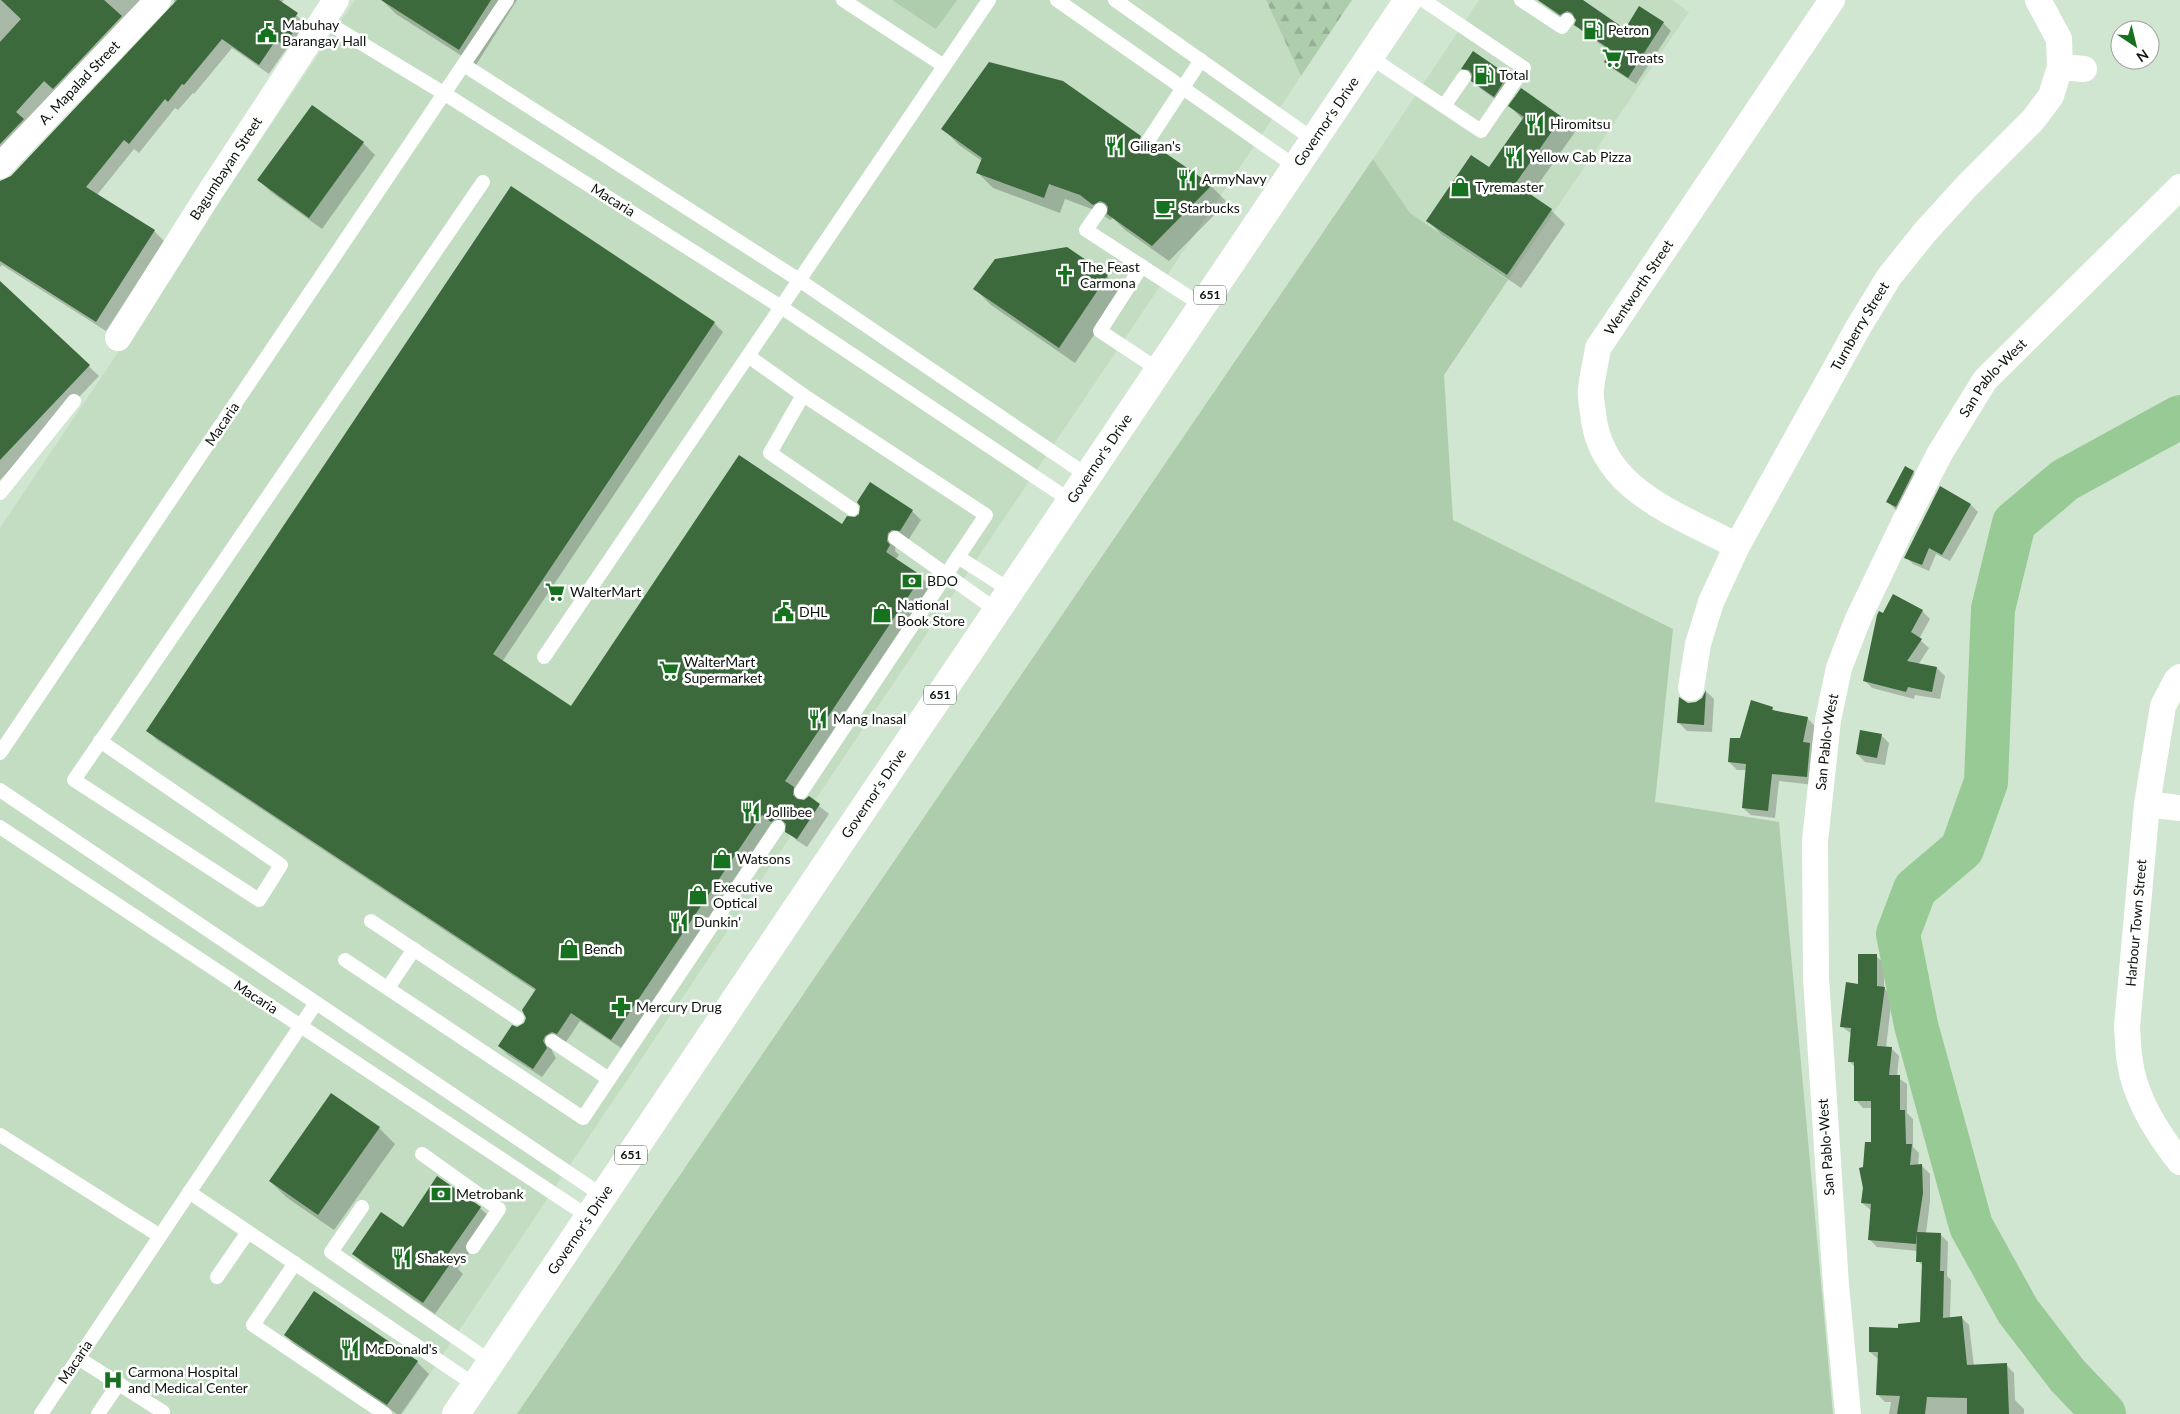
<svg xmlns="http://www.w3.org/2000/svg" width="2180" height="1414" viewBox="0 0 2180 1414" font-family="Lato,sans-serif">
<defs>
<pattern id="forest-firs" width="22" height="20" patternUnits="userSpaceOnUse" patternTransform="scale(1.25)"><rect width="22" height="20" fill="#aecdac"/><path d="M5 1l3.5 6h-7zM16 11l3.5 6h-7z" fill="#94af93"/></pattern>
</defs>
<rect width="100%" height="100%" fill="#d1e6d0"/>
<g fill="#c2ddc1">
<polygon points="355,0 1266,0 1301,76 403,1414 0,1414 0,528"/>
<polygon points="1479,0 1672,0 1689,12 1508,280 1410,213 1373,159"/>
</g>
<g fill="#aecdac">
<polygon points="892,0 957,0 936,29"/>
<polygon points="1373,159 1410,213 1508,280 1444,375 1453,520 1673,629 1655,802 1779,822 1833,1414 517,1414"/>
</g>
<polygon fill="url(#forest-firs)" points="1266,0 1352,0 1301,76"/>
<g fill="#0003">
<polygon points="0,0 156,0 0,164"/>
<polygon points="174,0 284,0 281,3 307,24 295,54 287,48 269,74 232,48 194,94 193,93 178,110 175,108 139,153 134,149 97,195 154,231 164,241 106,331 2,265 0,267 0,182 12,177 174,3"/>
<polygon points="382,0 517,0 476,65 396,14"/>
<polygon points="1537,0 1581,0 1625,30 1663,23 1671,31 1636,84 1613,69 1605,61 1611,52 1583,32 1576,24 1576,18 1568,22"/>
<polygon points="1473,53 1508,76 1515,84 1502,104 1481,89 1473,81 1473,77 1462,69"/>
<polygon points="1510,106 1561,118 1575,132 1530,196 1551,210 1565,224 1521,288 1441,234 1427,220 1489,169 1523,120"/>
<polygon points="943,129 1140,137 1152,149 1155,147 1211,186 1227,202 1169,261 1125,230 1113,218 1110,220 1097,211 1065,199 1060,213 993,188 977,172 982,161 959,145"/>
<polygon points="363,143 375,155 322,229 271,192 259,180"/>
<polygon points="1067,248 1107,276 1123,292 1075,363 991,305 975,289"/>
<polygon points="0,282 99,376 0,480"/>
<polygon points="714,323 723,332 502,662 572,708 856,518 861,514 870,484 912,511 921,520 909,539 901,538 896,543 895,551 899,555 895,560 921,577 930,586 794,789 802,797 802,801 809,798 829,814 807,847 796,840 787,831 787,828 781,830 771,824 621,1048 580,1021 566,1042 562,1041 554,1045 552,1051 556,1058 542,1077 508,1055 499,1046 517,1028 525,1024 536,991 157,740 148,731"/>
<polygon points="1913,472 1921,480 1904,514 1896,510 1888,502"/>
<polygon points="1940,488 1971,505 1978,512 1950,561 1936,554 1929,571 1913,564 1906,557"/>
<polygon points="1922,611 1930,619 1919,639 1929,648 1918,665 1937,668 1945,676 1940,699 1915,695 1914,699 1872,688 1864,680 1883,615"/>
<polygon points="1707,692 1714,699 1712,732 1687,731 1679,723 1688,704 1696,703 1703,699"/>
<polygon points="1772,708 1776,712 1807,718 1815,726 1812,746 1818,752 1814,785 1779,781 1775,818 1751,815 1743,808 1746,770 1737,770 1729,762 1741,740"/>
<polygon points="1881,735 1889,743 1885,765 1865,762 1857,754"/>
<polygon points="1876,956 1884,963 1884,988 1892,996 1886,1048 1891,1048 1899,1056 1897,1077 1907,1084 1907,1113 1913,1119 1913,1147 1919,1153 1918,1166 1922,1166 1930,1174 1930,1201 1926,1234 1940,1234 1948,1242 1947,1276 1951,1280 1950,1318 1961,1317 1969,1325 1974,1366 2006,1365 2014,1373 2015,1400 2024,1409 2024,1414 1889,1414 1891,1402 1885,1402 1877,1394 1878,1359 1870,1352 1900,1329 1921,1323 1923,1266 1918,1261 1918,1251 1877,1247 1869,1239 1872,1211 1862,1203 1864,1168 1873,1143 1873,1108 1863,1108 1856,1100 1855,1067 1849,1061 1852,1034 1841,1026 1860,985"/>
<polygon points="379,1128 395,1144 334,1230 286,1197 270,1181"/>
<polygon points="480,1208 492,1219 458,1269 463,1274 435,1314 366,1266 354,1254 403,1229"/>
<polygon points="285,1335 417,1362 429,1374 401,1414 397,1414 297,1347"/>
</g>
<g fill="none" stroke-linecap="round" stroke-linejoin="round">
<polyline stroke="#98ca96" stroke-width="44" points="2104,1414 2067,1375 2018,1311 1971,1226 1916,1025 1898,934 1915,889 1962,849 1986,782 1993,609 2014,523 2065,480 2180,417"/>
</g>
<g fill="#3c6a3c">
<polygon points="1,0 104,0 122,16 53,89 44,81 16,112 24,119 0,144 0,42 21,19"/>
<polygon points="177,0 279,0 298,13 291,23 297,27 284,45 276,40 259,65 222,39 184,85 182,84 168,102 165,99 129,144 124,140 86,187 155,230 96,322 0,261 0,181 11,176"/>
<polygon points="381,0 491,0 459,50"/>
<polygon points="1538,0 1583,0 1625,29 1639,6 1664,22 1628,78 1604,62 1611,50 1574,25 1576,20 1572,13 1567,11 1560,15"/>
<polygon points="1473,51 1508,75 1494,97 1471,81 1472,74 1469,70 1461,69"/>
<polygon points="989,62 1063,81 1141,136 1139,141 1143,148 1148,150 1155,146 1212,185 1152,246 1107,214 1108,207 1105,203 1100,201 1093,205 1080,195 1049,184 1044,198 976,173 982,158 941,129"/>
<polygon points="1521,88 1562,117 1515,184 1552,209 1507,275 1426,221 1471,155 1489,167 1524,117 1508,106"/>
<polygon points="312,105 364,142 309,218 257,180"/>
<polygon points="511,186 715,322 493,654 571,706 739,455 842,524 847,516 855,517 859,514 860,506 857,502 870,482 913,510 900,531 892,530 888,533 887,541 890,545 886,552 922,576 785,781 794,787 793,795 797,799 804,800 809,796 820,804 797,839 785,832 786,824 782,820 775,819 771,822 762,815 611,1040 571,1013 557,1034 552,1032 545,1036 543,1041 547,1048 533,1069 498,1046 512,1025 517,1027 524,1023 526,1018 522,1010 536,989 146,731"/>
<polygon points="1067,247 1108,275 1059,348 973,289 995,259"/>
<polygon points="0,281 90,365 0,460"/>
<polygon points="1905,466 1914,471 1896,507 1886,502"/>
<polygon points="1940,486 1971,504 1942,555 1929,548 1922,565 1904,558"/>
<polygon points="1893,594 1923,610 1911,632 1922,639 1907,661 1937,667 1932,692 1908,687 1906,692 1863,681 1877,615 1879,611 1883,613"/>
<polygon points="1706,690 1704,725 1677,723 1679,697 1688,703 1696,702 1702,698"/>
<polygon points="1751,700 1773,707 1772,710 1808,717 1803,742 1810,743 1807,777 1772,774 1768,811 1742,808 1746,764 1728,762 1730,738 1740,738"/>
<polygon points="1860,730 1882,734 1877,758 1856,754"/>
<polygon points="1858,954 1877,954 1877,986 1885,987 1877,1046 1892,1047 1889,1075 1900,1075 1900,1110 1905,1110 1906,1144 1912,1144 1910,1165 1922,1164 1923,1193 1917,1232 1941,1233 1940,1271 1944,1271 1943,1318 1962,1316 1967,1365 2007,1363 2009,1414 1967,1414 1967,1398 1927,1397 1925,1414 1897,1414 1900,1396 1876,1395 1878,1352 1869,1352 1869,1327 1898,1328 1898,1324 1920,1322 1922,1262 1916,1262 1917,1232 1916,1244 1868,1240 1871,1204 1861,1203 1863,1188 1859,1168 1863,1167 1865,1142 1871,1142 1871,1101 1854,1101 1854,1062 1848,1062 1851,1028 1840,1027 1846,982 1858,984"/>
<polygon points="331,1093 380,1127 318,1215 269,1181"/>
<polygon points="437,1176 481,1207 446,1257 452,1261 423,1303 352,1254 381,1212 403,1227"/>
<polygon points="314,1291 418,1361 387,1405 284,1335"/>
</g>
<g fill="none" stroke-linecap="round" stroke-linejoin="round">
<g stroke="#fff" stroke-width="14">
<polyline points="843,0 944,66"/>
<polyline points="1057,0 1296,167"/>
<polyline points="1115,0 1314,140"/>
<polyline points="1521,0 1562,27 1567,20"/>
<polyline points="323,20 445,94 781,307 1071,501"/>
<polyline points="1370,57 1481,131 1524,68 1423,0"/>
<polyline points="464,65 799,280 1088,476"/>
<polyline points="1444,106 1464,77"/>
<polyline points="1148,141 1201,60"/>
<polyline points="1100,210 1086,230 1203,306"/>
<polyline points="1142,266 1100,331 1159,370"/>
<polyline points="748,356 803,395"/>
<polyline points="0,493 74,401"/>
<polyline points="895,538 996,610"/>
<polyline points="958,557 1010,590"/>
<polyline points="544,657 989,0"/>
<polyline points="100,741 281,865 259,900 74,780 109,729 483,182"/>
<polyline points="0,753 507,0"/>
<polyline points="0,790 603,1196"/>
<polyline points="801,792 986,515 803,395 770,453 852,509"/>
<polyline points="0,827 589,1217"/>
<polyline points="371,921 517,1018"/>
<polyline points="345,960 583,1118 778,827"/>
<polyline points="388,988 414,949"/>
<polyline points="552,1041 609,1079"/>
<polyline points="0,1135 160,1236"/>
<polyline points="422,1154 499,1209 473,1247"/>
<polyline points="189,1192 475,1385"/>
<polyline points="362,1207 331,1252 491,1362"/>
<polyline points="295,1263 253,1325 385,1414"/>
<polyline points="217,1277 248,1232"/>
<polyline points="78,1358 163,1412 162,1414"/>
<polyline points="41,1414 316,1003"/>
<polyline points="98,1414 119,1383"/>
</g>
<g stroke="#fff" stroke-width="26">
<polyline points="2060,67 2084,69"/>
<path id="s1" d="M 0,166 L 158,0"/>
<path id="s2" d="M 118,338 L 212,189 L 336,0"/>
<path id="s3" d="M 1737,546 C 1677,514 1600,490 1593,413 C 1592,405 1590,397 1591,390 C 1592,376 1596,362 1598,348 L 1832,0"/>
<path d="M 2180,677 L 2176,681 L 2163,706 L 2147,804 L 2127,1027 C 2128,1039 2128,1051 2130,1062 C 2135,1099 2157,1133 2180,1162"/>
<path id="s4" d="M 1691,688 L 1698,644 L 1711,602 L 1737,546 L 1859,326 L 1889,277 L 1925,232 L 1966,187 L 2033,120 L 2051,96 L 2060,67 L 2059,39 L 2038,0"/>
<polyline points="2147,804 2180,808"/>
<path id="s5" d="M 1848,1414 L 1836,1285 L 1816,978 L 1815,841 L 1828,720 L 1839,668 L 1858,619 L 1903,525 L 1940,453 L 1985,380 L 2180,187"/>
</g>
<path stroke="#fff" stroke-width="28" id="s6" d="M 456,1414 L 1408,0"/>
</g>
<defs>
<symbol id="fuel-bare" viewBox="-9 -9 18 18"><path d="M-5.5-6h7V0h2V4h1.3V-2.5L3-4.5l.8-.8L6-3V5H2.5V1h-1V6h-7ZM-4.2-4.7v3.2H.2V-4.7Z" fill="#17721f" stroke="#fff" stroke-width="2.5" paint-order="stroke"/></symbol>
<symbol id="civic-bare" viewBox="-9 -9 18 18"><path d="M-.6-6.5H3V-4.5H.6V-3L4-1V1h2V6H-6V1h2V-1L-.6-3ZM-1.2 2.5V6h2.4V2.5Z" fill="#17721f" stroke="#fff" stroke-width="2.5" paint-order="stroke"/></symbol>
<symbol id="supermarket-bare" viewBox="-9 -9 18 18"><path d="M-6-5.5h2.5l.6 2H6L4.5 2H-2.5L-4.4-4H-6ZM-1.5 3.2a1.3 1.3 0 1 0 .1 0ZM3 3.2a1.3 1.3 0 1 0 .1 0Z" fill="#17721f" stroke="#fff" stroke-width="2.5" paint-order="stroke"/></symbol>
<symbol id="restaurant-bare" viewBox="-9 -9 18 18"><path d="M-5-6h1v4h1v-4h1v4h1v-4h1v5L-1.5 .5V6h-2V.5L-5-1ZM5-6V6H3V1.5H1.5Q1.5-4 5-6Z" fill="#17721f" stroke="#fff" stroke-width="2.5" paint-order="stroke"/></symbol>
<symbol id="shop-bare" viewBox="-9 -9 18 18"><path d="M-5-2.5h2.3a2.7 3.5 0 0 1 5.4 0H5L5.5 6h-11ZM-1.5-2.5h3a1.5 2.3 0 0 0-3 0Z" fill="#17721f" stroke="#fff" stroke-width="2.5" paint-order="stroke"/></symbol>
<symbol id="cafe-bare" viewBox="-9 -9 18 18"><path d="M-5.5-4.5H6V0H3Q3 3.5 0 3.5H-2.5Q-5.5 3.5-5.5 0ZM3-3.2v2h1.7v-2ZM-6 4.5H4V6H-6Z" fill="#17721f" stroke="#fff" stroke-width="2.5" paint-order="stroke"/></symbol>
<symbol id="church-bare" viewBox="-9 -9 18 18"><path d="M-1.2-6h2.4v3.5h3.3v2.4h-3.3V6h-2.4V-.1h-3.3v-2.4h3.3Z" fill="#17721f" stroke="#fff" stroke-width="2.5" paint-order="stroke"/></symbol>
<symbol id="bank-bare" viewBox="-9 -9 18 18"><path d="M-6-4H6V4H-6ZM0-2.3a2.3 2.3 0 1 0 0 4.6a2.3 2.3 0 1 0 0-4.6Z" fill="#17721f" stroke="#fff" stroke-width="2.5" paint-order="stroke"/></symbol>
<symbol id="pharmacy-bare" viewBox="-9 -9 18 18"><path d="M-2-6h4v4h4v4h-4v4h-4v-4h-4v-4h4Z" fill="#17721f" stroke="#fff" stroke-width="2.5" paint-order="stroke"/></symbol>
<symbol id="hospital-bare" viewBox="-9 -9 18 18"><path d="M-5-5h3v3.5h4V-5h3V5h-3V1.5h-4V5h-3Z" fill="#17721f" stroke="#fff" stroke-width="2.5" paint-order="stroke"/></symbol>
</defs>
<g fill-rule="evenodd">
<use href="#fuel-bare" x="1579" y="16" width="28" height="28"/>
<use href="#civic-bare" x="253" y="19" width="28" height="28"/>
<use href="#supermarket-bare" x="1598" y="44" width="28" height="28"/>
<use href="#fuel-bare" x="1470" y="61" width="28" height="28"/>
<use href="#restaurant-bare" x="1521" y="110" width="28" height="28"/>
<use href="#restaurant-bare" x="1101" y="132" width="28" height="28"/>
<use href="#restaurant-bare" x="1500" y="143" width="28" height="28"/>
<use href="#restaurant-bare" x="1173" y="165" width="28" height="28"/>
<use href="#shop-bare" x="1446" y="173" width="28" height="28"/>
<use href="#cafe-bare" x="1151" y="194" width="28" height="28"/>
<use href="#church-bare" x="1051" y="261" width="28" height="28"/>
<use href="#bank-bare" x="898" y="567" width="28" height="28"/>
<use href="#supermarket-bare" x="541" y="578" width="28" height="28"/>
<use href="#civic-bare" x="770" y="598" width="28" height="28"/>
<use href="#shop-bare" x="868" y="599" width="28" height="28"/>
<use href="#supermarket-bare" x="655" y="656" width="28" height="28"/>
<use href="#restaurant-bare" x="804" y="705" width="28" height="28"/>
<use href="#restaurant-bare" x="737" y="798" width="28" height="28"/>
<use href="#shop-bare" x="708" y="845" width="28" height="28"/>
<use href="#shop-bare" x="684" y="881" width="28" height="28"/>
<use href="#restaurant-bare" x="665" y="908" width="28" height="28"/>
<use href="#shop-bare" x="555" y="935" width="28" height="28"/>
<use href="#pharmacy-bare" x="607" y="993" width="28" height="28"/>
<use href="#bank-bare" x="427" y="1180" width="28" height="28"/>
<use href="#restaurant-bare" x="388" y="1244" width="28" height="28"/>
<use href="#restaurant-bare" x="336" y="1335" width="28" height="28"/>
<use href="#hospital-bare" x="99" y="1366" width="28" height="28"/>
</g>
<g text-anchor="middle" stroke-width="5" stroke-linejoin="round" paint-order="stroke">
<g fill="#fff" stroke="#555a55" stroke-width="1">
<rect x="1194" y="285.5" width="32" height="19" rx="4"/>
<rect x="924" y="685.5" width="32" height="19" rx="4"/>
<rect x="615" y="1145.5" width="32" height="19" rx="4"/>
</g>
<g font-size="12" font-weight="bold" fill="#0c130c">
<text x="1210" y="299">651</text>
<text x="940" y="699">651</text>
<text x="631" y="1159">651</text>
</g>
<g font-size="14" fill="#0c130c" stroke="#fff" text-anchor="start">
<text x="282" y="30">Mabuhay<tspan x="282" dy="16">Barangay Hall</tspan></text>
<text x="1608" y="35">Petron</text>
<text x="1627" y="63">Treats</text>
<text x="1499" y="80">Total</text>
<text x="1550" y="129">Hiromitsu</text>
<text x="1130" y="151">Giligan's</text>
<text x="1529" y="162">Yellow Cab Pizza</text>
<text x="1202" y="184">ArmyNavy</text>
<text x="1475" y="192">Tyremaster</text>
<text x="1180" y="213">Starbucks</text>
<text x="1080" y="272">The Feast<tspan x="1080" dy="16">Carmona</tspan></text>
<text x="927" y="586">BDO</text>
<text x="570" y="597">WalterMart</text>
<text x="897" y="610">National<tspan x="897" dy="16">Book Store</tspan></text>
<text x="799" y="617">DHL</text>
<text x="684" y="667">WalterMart<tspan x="684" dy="16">Supermarket</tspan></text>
<text x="833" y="724">Mang Inasal</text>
<text x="766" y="817">Jollibee</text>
<text x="737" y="864">Watsons</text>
<text x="713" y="892">Executive<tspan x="713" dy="16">Optical</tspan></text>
<text x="694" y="927">Dunkin'</text>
<text x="584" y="954">Bench</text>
<text x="636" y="1012">Mercury Drug</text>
<text x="456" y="1199">Metrobank</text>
<text x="417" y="1263">Shakeys</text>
<text x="365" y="1354">McDonald's</text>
<text x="128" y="1377">Carmona Hospital<tspan x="128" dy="16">and Medical Center</tspan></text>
</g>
<g font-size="14" fill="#0c130c" stroke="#fff">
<text dy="5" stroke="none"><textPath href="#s1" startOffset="115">A. Mapalad Street</textPath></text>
<text dy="5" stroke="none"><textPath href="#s6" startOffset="1558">Governor's Drive</textPath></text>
<text dy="5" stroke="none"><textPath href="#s2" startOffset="201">Bagumbayan Street</textPath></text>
<text transform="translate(613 200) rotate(32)" y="5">Macaria</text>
<text dy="5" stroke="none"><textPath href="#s3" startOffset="345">Wentworth Street</textPath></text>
<text dy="5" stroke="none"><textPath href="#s4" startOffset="402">Turnberry Street</textPath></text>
<text dy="5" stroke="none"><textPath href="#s5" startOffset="1079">San Pablo-West</textPath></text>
<text transform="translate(222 424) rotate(-56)" y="5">Macaria</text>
<text dy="5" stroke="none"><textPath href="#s6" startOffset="1152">Governor's Drive</textPath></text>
<text dy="5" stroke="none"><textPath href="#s5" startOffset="674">San Pablo-West</textPath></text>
<text dy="5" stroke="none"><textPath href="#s6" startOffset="748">Governor's Drive</textPath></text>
<text transform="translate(2136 923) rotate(-85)" y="5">Harbour Town Street</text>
<text transform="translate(256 997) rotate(33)" y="5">Macaria</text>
<text transform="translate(1826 1147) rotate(-94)" y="5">San Pablo-West</text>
<text dy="5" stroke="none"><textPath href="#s6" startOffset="222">Governor's Drive</textPath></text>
<text transform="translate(75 1362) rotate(-56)" y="5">Macaria</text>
</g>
</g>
<g transform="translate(2135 45) rotate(145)"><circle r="24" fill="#ffffff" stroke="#9ea19e"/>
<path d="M0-4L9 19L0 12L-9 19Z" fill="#17721f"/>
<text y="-8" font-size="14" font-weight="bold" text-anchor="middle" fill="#0c130c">N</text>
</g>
</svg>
